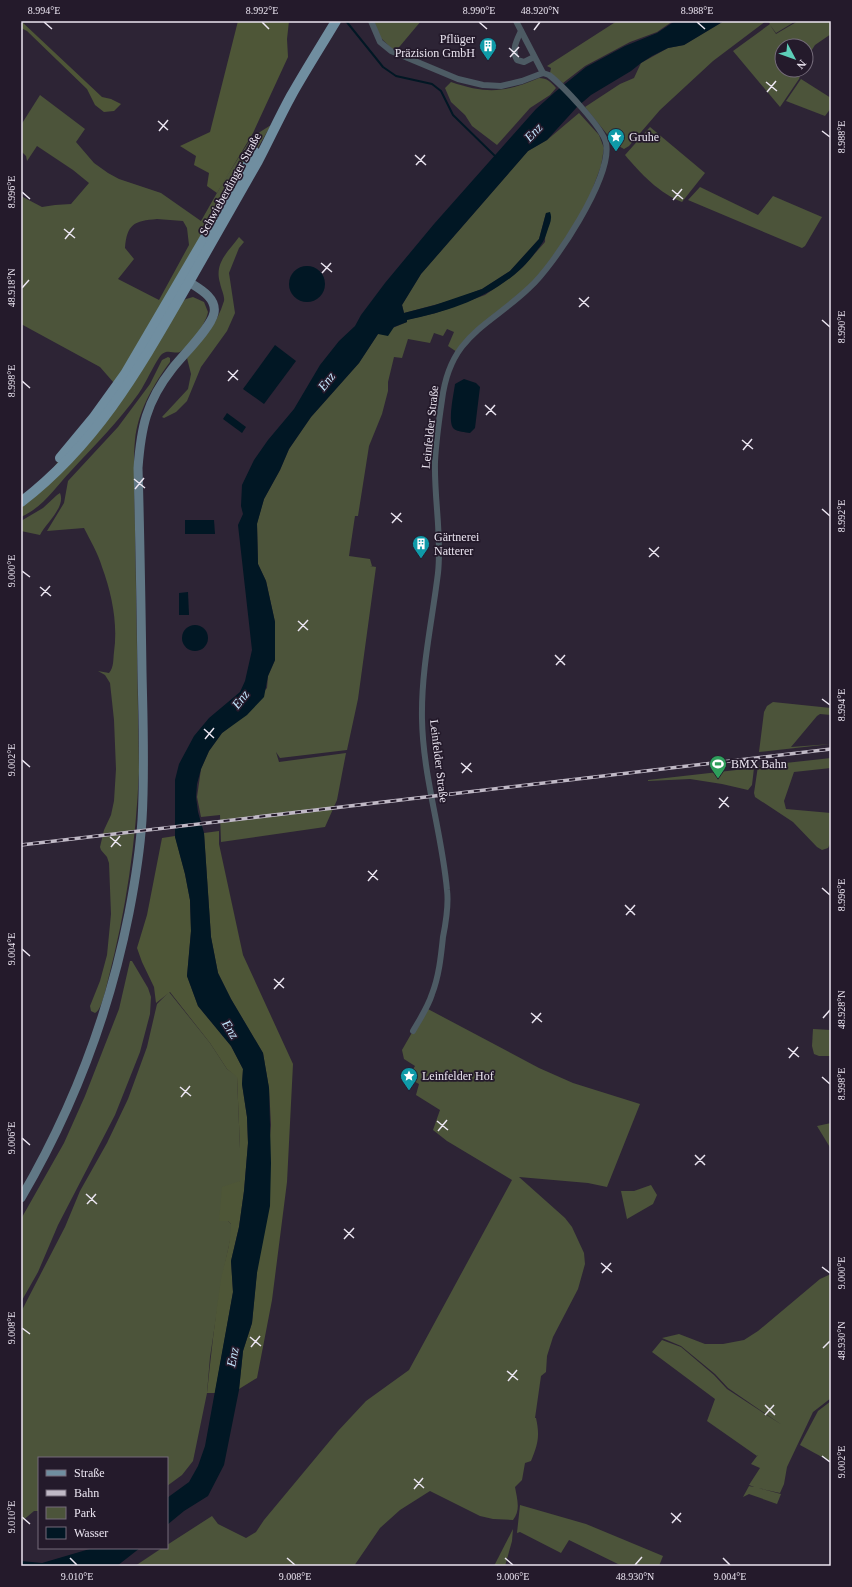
<svg xmlns="http://www.w3.org/2000/svg" width="852" height="1587" viewBox="0 0 852 1587" font-family="Georgia,serif">
<rect width="100%" height="100%" fill="#2d2435"/>
<g fill="#4c543a" fill-rule="evenodd">
<polygon points="374,21 421,21 395,52 380,37"/>
<polygon points="617,21 673,21 657,32 630,42 585,66 563,83 550,73 551,68 547,66"/>
<polygon points="724,21 766,21 713,61 660,110 629,146 624,149 615,144 585,107 620,84 634,78 641,63 668,48 684,45"/>
<polygon points="768,21 796,21 776,33 770,25 776,34 798,21 831,21 831,34 815,45 806,59 806,46 782,46 782,70 802,70 799,79 780,107 733,51 770,24"/>
<path d="M 539,78 C 547,78 551,82 556,88 L 550,95 L 530,108 L 497,145 L 472,126 L 465,115 L 451,102 L 445,88 L 451,82 C 487,94 504,93 539,78 Z"/>
<polygon points="801,79 831,98 831,108 825,116 786,101"/>
<path d="M 40,95 L 85,129 L 76,142 L 94,163 L 108,173 L 119,179 L 161,193 L 201,221 L 226,177 L 252,137 L 271,125 L 177,288 L 114,383 L 100,367 L 21,324 L 21,196 L 42,207 L 55,205 L 71,204 L 89,183 L 73,170 L 37,146 L 27,161 L 26,156 L 21,151 L 21,125 ZM 157,219 L 183,221 L 187,228 L 189,245 L 159,300 L 118,279 L 134,259 L 125,248 C 127,224 134,221 157,219 Z"/>
<polygon points="579,113 599,135 604,148 601,166 584,212 546,272 457,352 448,346 454,332 447,329 443,336 434,333 430,343 408,339 402,358 394,357 388,382 388,391 382,414 369,446 358,516 355,516 349,556 370,559 372,566 370,566 376,567 358,699 347,750 280,758 276,752 279,762 346,753 337,800 325,827 221,842 220,815 201,817 197,797 201,769 209,751 222,733 232,725 267,688 268,676 275,660 275,622 266,581 258,564 257,523 264,499 280,470 289,449 311,417 359,363 378,334 407,322 406,320 436,313 485,295 514,275 523,267 545,242 546,213 539,239 510,271 482,289 453,300 404,313 402,305 421,274 528,151 547,140"/>
<path d="M 650,127 L 705,173 L 682,202 C 660,194 640,173 625,155 Z"/>
<polygon points="700,187 758,215 773,196 822,217 805,246 802,248 688,200"/>
<path d="M 239,237 L 244,242 L 239,248 L 229,273 L 235,313 L 227,331 L 201,367 L 187,401 L 176,412 L 164,418 L 162,417 L 188,389 L 191,374 L 187,358 C 202,340 217,325 224,301 C 225,296 221,289 220,283 C 214,263 228,252 239,237 Z"/>
<path d="M 193,297 L 204,302 L 208,312 C 206,324 190,345 180,352 C 174,354 168,349 162,354 C 157,358 145,385 139,393 C 118,422 94,446 70,472 C 54,489 43,507 21,517 L 21,505 L 30,498 L 181,303 L 186,299 Z"/>
<path d="M 168,357 L 170,358 L 170,362 C 153,385 138,411 135,440 C 134,449 134,459 134,468 L 139,771 C 136,842 126,911 108,980 C 106,987 102,1010 95,1013 L 91,1011 L 90,1006 L 100,981 L 107,955 L 111,914 L 109,863 L 107,857 L 101,850 L 100,847 L 104,830 L 111,815 L 114,801 L 116,769 L 114,720 L 110,683 L 105,675 L 98,671 L 109,673 C 114,667 113,660 114,652 C 118,624 112,594 102,567 C 98,553 90,540 84,528 L 47,531 L 64,503 L 68,481 L 118,427 L 150,384 L 162,360 Z"/>
<path d="M 60,493 C 66,507 46,523 40,535 L 21,531 L 21,521 L 43,508 L 57,495 Z"/>
<polygon points="773,702 831,708 831,715 820,714 817,716 791,747 831,744 759,752 764,712 767,706"/>
<polygon points="831,758 831,768 794,772 784,801 786,809 831,813 830,844 828,848 822,850 817,847 793,822 755,797 754,793 758,766"/>
<polygon points="754,768 752,785 748,790 722,784 690,779 648,781 648,780"/>
<polygon points="130,961 132,961 148,988 151,997 150,1014 140,1052 115,1115 58,1225 38,1272 21,1302 21,1219 64,1143 85,1096 119,1009"/>
<polygon points="169,992 210,1043 227,1069 237,1076 240,1148 240,1181 220,1221 228,1221 231,1224 231,1236 222,1278 210,1357 207,1393 193,1461 182,1475 167,1486 167,1458 39,1458 39,1511 34,1511 21,1522 21,1312 65,1227 80,1191 107,1143 128,1099 147,1047 157,1004"/>
<path d="M 426,1008 L 539,1068 L 573,1083 L 640,1104 L 607,1187 L 588,1183 L 519,1177 L 565,1218 L 572,1227 L 584,1253 L 585,1264 L 578,1289 L 553,1337 L 547,1356 L 546,1372 L 541,1376 L 535,1418 L 536,1418 C 540,1436 538,1444 531,1461 L 525,1463 L 522,1480 L 515,1487 C 517,1499 521,1510 513,1520 L 493,1519 L 480,1516 L 430,1491 L 400,1510 L 380,1528 L 354,1566 L 135,1566 L 162,1548 L 167,1548 L 167,1545 L 212,1516 L 218,1524 L 246,1538 L 256,1532 L 264,1520 L 338,1431 L 366,1401 L 409,1370 L 512,1180 L 447,1141 L 433,1130 L 440,1110 L 416,1095 L 419,1084 L 408,1078 L 415,1066 L 404,1059 L 402,1050 Z"/>
<polygon points="813,1029 831,1030 831,1056 819,1056 814,1054 812,1046"/>
<polygon points="831,1123 831,1149 817,1126"/>
<polygon points="651,1185 657,1195 653,1204 627,1219 621,1191 634,1191"/>
<polygon points="831,1274 831,1398 813,1412 787,1467 784,1484 780,1493 758,1488 781,1494 777,1504 749,1494 743,1497 749,1486 754,1487 749,1485 760,1468 751,1464 760,1452 757,1456 707,1421 715,1399 652,1352 662,1340 681,1347 714,1375 727,1389 782,1425 728,1388 715,1374 681,1346 662,1338 679,1334 705,1344 723,1344 744,1340 758,1331 820,1279"/>
<polygon points="831,1401 831,1462 800,1445 818,1411"/>
<polygon points="520,1505 586,1524 663,1556 659,1566 622,1566 569,1540 561,1553 520,1532 517,1533"/>
<polygon points="513,1529 512,1541 505,1566 494,1566"/>
</g>
<g fill="#4e5637">
<polygon points="21,21 102,97 111,99 121,104 114,111 104,112 95,105 87,89 27,31 21,28"/>
<polygon points="238,21 289,21 287,39 288,57 253,133 217,193 207,186 209,173 194,165 196,156 180,146 210,132"/>
<polygon points="219,831 219,844 243,955 293,1064 287,1182 272,1300 257,1378 239,1389 243,1351 252,1323 271,1125 269,1088 263,1053 231,999 218,973 211,937 204,833"/>
<path d="M 175,836 L 185,874 L 190,900 L 191,931 L 187,976 L 198,1006 L 231,1046 L 243,1069 L 242,1084 L 247,1117 L 248,1143 L 244,1191 L 239,1227 L 231,1261 L 233,1292 L 215,1393 L 207,1393 C 211,1355 215,1317 221,1279 C 225,1260 231,1243 231,1224 L 228,1221 L 219,1221 L 222,1187 L 240,1181 L 240,1148 L 237,1077 L 227,1069 L 210,1043 L 170,992 L 156,1003 L 154,987 L 142,962 L 137,948 L 147,915 L 162,838 Z"/>
</g>
<g fill="#011724">
<path d="M 675,21 L 724,21 L 684,45 L 668,48 L 652,56 L 641,63 L 631,71 L 591,95 L 577,107 L 547,140 L 528,151 L 421,274 L 402,305 L 404,313 L 435,305 L 482,289 L 510,271 L 539,239 L 546,213 L 550,212 C 553,219 549,225 547,232 C 544,243 538,249 531,258 C 501,294 452,311 407,320 L 407,322 L 394,327 L 388,336 L 378,334 L 359,363 L 311,417 L 289,449 L 280,470 L 264,499 L 257,524 L 258,564 L 266,581 L 275,622 L 275,660 L 268,676 L 264,697 L 247,715 L 222,733 L 209,751 L 201,769 L 197,784 L 196,797 L 198,812 L 204,833 L 211,937 L 218,973 L 231,999 L 263,1053 L 269,1088 L 271,1163 L 270,1206 L 257,1273 L 252,1323 L 243,1351 L 239,1390 L 224,1465 L 208,1496 L 184,1511 L 167,1525 L 167,1498 L 189,1482 L 198,1466 L 205,1446 L 233,1292 L 231,1261 L 239,1227 L 244,1191 L 248,1143 L 247,1117 L 242,1084 L 243,1069 L 231,1046 L 198,1006 L 187,976 L 191,931 L 190,900 L 185,874 L 175,837 L 175,780 L 179,764 L 194,736 L 209,718 L 240,692 L 245,681 L 252,650 L 238,525 L 243,514 L 241,506 L 242,485 L 254,460 L 268,440 L 294,409 L 320,365 L 339,341 L 355,326 L 361,315 L 385,283 L 434,224 L 536,109 L 555,92 L 586,67 L 625,46 L 657,33 Z"/>
<circle cx="307" cy="284" r="18"/>
<polygon points="275,345 296,361 264,404 243,389"/>
<path d="M 464,379 L 476,383 L 480,387 L 475,428 L 470,433 C 465,432 458,432 454,429 C 447,423 454,393 455,384 Z"/>
<polygon points="227,413 246,427 242,433 223,419"/>
<polygon points="185,520 214,520 215,534 185,534"/>
<polygon points="188,592 189,615 179,615 179,593"/>
<circle cx="195" cy="638" r="13"/>
<polygon points="93,1548 140,1548 117,1566 21,1566 21,1561 42,1563"/>
</g>
<g fill="none" stroke-linecap="round" stroke-linejoin="round">
<polyline stroke="#011724" stroke-width="2" points="346,21 383,67 396,76 432,84 441,91 453,115 496,157"/>
<g stroke="#4d5b64" stroke-width="6">
<path d="M 371,21 L 380,42 L 391,51 L 458,79 L 483,85 L 501,86 L 522,81 L 543,73 L 549,75 C 562,85 603,128 606,143 C 613,176 554,266 529,288 C 488,327 450,335 442,400 C 439,420 436,442 435,462 C 434,499 442,536 438,573 C 432,622 421,670 422,719 C 423,777 442,833 447,890 C 449,906 446,922 443,937 C 441,956 439,976 432,994 C 428,1007 420,1019 413,1031"/>
<polyline points="516,21 543,73"/>
<path d="M 521,31 C 517,40 511,50 517,60 L 524,62 L 534,57"/>
</g>
<path stroke="#617886" stroke-width="9" d="M 21,1198 C 73,1109 109,1014 129,913 C 135,882 140,851 142,820 C 145,771 143,721 142,672 C 141,604 140,536 138,468 C 141,428 146,402 172,369 C 182,356 211,328 214,313 C 217,298 200,289 189,282"/>
<g stroke="#708ea0" stroke-width="10">
<polyline points="60,458 94,417 125,374 255,152"/>
<path d="M 21,502 C 99,442 141,365 189,282 C 212,242 235,202 258,161 C 269,140 279,118 291,96 C 305,71 321,46 336,21"/>
</g>
<defs>
<polyline id="rail" points="21,845 831,749"/>
</defs>
<use href="#rail" stroke="#c0b9c6" stroke-width="3.5"/>
<use href="#rail" stroke="#241a2b" stroke-width="2" stroke-dasharray="6" stroke-linecap="butt"/>
</g>
<path fill="none" stroke="#ebe5f1" stroke-width="1.5" d="M 44,22 L 52,29M 262,22 L 269,29M 479,22 L 487,29M 697,22 L 705,29M 534,30 L 540,22M 509,48 L 519,57M 510,57 L 519,47M 766,82 L 777,91M 767,92 L 776,81M 158,121 L 168,130M 159,131 L 168,120M 822,131 L 830,137M 415,155 L 426,165M 416,165 L 425,155M 672,190 L 683,199M 22,192 L 30,199M 673,200 L 682,189M 64,229 L 75,238M 65,239 L 74,228M 321,263 L 332,272M 322,273 L 331,263M 22,288 L 29,280M 579,298 L 589,307M 579,307 L 589,297M 822,320 L 830,327M 228,371 L 238,380M 22,381 L 30,388M 228,381 L 238,370M 485,405 L 496,415M 486,415 L 495,405M 742,440 L 753,449M 743,450 L 752,439M 134,479 L 145,488M 135,489 L 144,478M 822,509 L 830,516M 391,513 L 402,522M 392,523 L 401,513M 649,548 L 659,557M 649,557 L 659,547M 22,571 L 30,577M 40,587 L 51,596M 41,596 L 50,586M 298,621 L 308,630M 298,631 L 308,620M 555,655 L 565,665M 556,665 L 565,655M 822,699 L 830,705M 204,729 L 214,738M 205,739 L 214,728M 22,760 L 30,767M 461,763 L 472,772M 462,773 L 471,763M 719,798 L 729,807M 719,808 L 728,797M 110,837 L 121,846M 111,847 L 120,836M 368,871 L 378,880M 368,881 L 377,870M 822,888 L 830,895M 625,905 L 635,915M 626,915 L 635,905M 22,949 L 30,956M 274,979 L 284,988M 274,989 L 284,978M 531,1013 L 542,1022M 823,1018 L 830,1010M 532,1023 L 541,1013M 788,1048 L 799,1057M 789,1058 L 798,1047M 822,1077 L 830,1084M 180,1087 L 191,1096M 181,1097 L 190,1086M 437,1121 L 448,1130M 438,1131 L 447,1120M 22,1138 L 30,1145M 695,1155 L 705,1165M 695,1165 L 705,1155M 86,1194 L 97,1204M 87,1204 L 96,1194M 344,1229 L 354,1238M 344,1239 L 354,1228M 601,1263 L 612,1272M 822,1267 L 830,1273M 602,1273 L 611,1263M 22,1328 L 30,1334M 250,1337 L 261,1346M 251,1347 L 260,1336M 823,1348 L 830,1341M 507,1371 L 518,1380M 508,1381 L 517,1370M 765,1405 L 775,1415M 765,1415 L 774,1405M 822,1456 L 830,1462M 414,1479 L 424,1488M 414,1489 L 423,1478M 671,1513 L 681,1522M 22,1517 L 30,1524M 672,1523 L 681,1513M 70,1558 L 77,1565M 287,1558 L 295,1565M 505,1558 L 513,1565M 723,1558 L 730,1565M 635,1565 L 642,1557"/>
<defs>
<symbol id="building-pin" viewBox="-11 -11 22 30"><path d="M0 17L-7.5 6A9.5 9.5 0 1 1 7.5 6Z" fill="#0f9aa8" stroke="#241a2b"/><path d="M-4-6H4V6H1V3H-1V6H-4ZM-2.5-4.3h1.7v1.8h-1.7ZM.8-4.3h1.7v1.8H.8ZM-2.5-1h1.7V.8h-1.7ZM.8-1h1.7V.8H.8Z" fill="#fff"/></symbol>
<symbol id="sight-pin" viewBox="-11 -11 22 30"><path d="M0 17L-7.5 6A9.5 9.5 0 1 1 7.5 6Z" fill="#0f9aa8" stroke="#241a2b"/><path d="M0-6L1.8-2.2L6-1.7L2.9 1.2L3.7 5.4L0 3.3L-3.7 5.4L-2.9 1.2L-6-1.7L-1.8-2.2Z" fill="#fff"/></symbol>
<symbol id="stadium-pin" viewBox="-11 -11 22 30"><path d="M0 17L-7.5 6A9.5 9.5 0 1 1 7.5 6Z" fill="#2e9e5b" stroke="#241a2b"/><path d="M0-5a6.5 5 0 1 0 0 10a6.5 5 0 1 0 0-10ZM-3.5-1.8h7v3.6h-7Z" fill="#fff"/></symbol>
</defs>
<g fill-rule="evenodd">
<use href="#building-pin" x="478" y="36" width="20" height="27"/>
<use href="#sight-pin" x="606" y="127" width="20" height="27"/>
<use href="#building-pin" x="411" y="534" width="20" height="27"/>
<use href="#stadium-pin" x="708" y="754" width="20" height="27"/>
<use href="#sight-pin" x="399" y="1066" width="20" height="27"/>
</g>
<g text-anchor="middle" stroke-width="3.5" stroke-linejoin="round" paint-order="stroke">
<g font-size="12" fill="#ebe5f1" stroke="#241a2b" text-anchor="start">
<text x="475" y="43" text-anchor="end">Pflüger<tspan x="475" dy="14">Präzision GmbH</tspan></text>
<text x="629" y="141">Gruhe</text>
<text x="434" y="541">Gärtnerei<tspan x="434" dy="14">Natterer</tspan></text>
<text x="731" y="768">BMX Bahn</text>
<text x="422" y="1080">Leinfelder Hof</text>
</g>
<g font-size="12" fill="#ebe5f1" stroke="#241a2b">
<text transform="translate(230 184) rotate(-61)" y="4">Schwieberdinger Straße</text>
<text transform="translate(430 427) rotate(-84)" y="4">Leinfelder Straße</text>
<text transform="translate(439 761) rotate(83)" y="4">Leinfelder Straße</text>
</g>
<g font-size="13" font-style="italic" fill="#c3e5fc" stroke="#241a2b">
<text transform="translate(533 132) rotate(-46)" y="5">Enz</text>
<text transform="translate(326 381) rotate(-52)" y="5">Enz</text>
<text transform="translate(240 699) rotate(-52)" y="5">Enz</text>
<text transform="translate(231 1029) rotate(57)" y="5">Enz</text>
<text transform="translate(232 1357) rotate(-79)" y="5">Enz</text>
</g>
</g>
<rect width="852" height="1587" fill="none" stroke="#241a2b" stroke-width="44"/>
<rect x="38" y="1457" width="130" height="92" fill="#241a2b" stroke="#746b7a"/>
<rect x="46" y="1470" width="20" height="6" fill="#708ea0" stroke="#746b7a"/>
<text x="74" y="1477" font-size="12" fill="#ebe5f1">Straße</text>
<rect x="46" y="1490" width="20" height="6" fill="#c0b9c6" stroke="#746b7a"/>
<text x="74" y="1497" font-size="12" fill="#ebe5f1">Bahn</text>
<rect x="46" y="1507" width="20" height="12" fill="#4c543a" stroke="#746b7a"/>
<text x="74" y="1517" font-size="12" fill="#ebe5f1">Park</text>
<rect x="46" y="1527" width="20" height="12" fill="#011724" stroke="#746b7a"/>
<text x="74" y="1537" font-size="12" fill="#ebe5f1">Wasser</text>
<g transform="translate(794 58) rotate(131)"><circle r="19" fill="#241a2b" stroke="#746b7a"/>
<path d="M0-3L7 15L0 10L-7 15Z" fill="#5dceb8"/>
<text y="-6" font-size="11" font-weight="bold" text-anchor="middle" fill="#ebe5f1">N</text>
</g>
<rect x="22" y="22" width="808" height="1543" fill="none" stroke="#ebe5f1" stroke-width="1.5"/>
<g font-size="10" text-anchor="middle" fill="#ebe5f1">
<text x="44" y="14">8.994°E</text>
<text x="262" y="14">8.992°E</text>
<text x="479" y="14">8.990°E</text>
<text x="540" y="14">48.920°N</text>
<text x="697" y="14">8.988°E</text>
<text transform="translate(841 137) rotate(-90)" y="4">8.988°E</text>
<text transform="translate(11 192) rotate(-90)" y="4">8.996°E</text>
<text transform="translate(11 288) rotate(-90)" y="4">48.918°N</text>
<text transform="translate(841 327) rotate(-90)" y="4">8.990°E</text>
<text transform="translate(11 381) rotate(-90)" y="4">8.998°E</text>
<text transform="translate(841 516) rotate(-90)" y="4">8.992°E</text>
<text transform="translate(11 571) rotate(-90)" y="4">9.000°E</text>
<text transform="translate(841 705) rotate(-90)" y="4">8.994°E</text>
<text transform="translate(11 760) rotate(-90)" y="4">9.002°E</text>
<text transform="translate(841 895) rotate(-90)" y="4">8.996°E</text>
<text transform="translate(11 949) rotate(-90)" y="4">9.004°E</text>
<text transform="translate(841 1010) rotate(-90)" y="4">48.928°N</text>
<text transform="translate(841 1084) rotate(-90)" y="4">8.998°E</text>
<text transform="translate(11 1138) rotate(-90)" y="4">9.006°E</text>
<text transform="translate(841 1273) rotate(-90)" y="4">9.000°E</text>
<text transform="translate(11 1328) rotate(-90)" y="4">9.008°E</text>
<text transform="translate(841 1341) rotate(-90)" y="4">48.930°N</text>
<text transform="translate(841 1462) rotate(-90)" y="4">9.002°E</text>
<text transform="translate(11 1517) rotate(-90)" y="4">9.010°E</text>
<text x="77" y="1580">9.010°E</text>
<text x="295" y="1580">9.008°E</text>
<text x="513" y="1580">9.006°E</text>
<text x="635" y="1580">48.930°N</text>
<text x="730" y="1580">9.004°E</text>
</g>
</svg>
